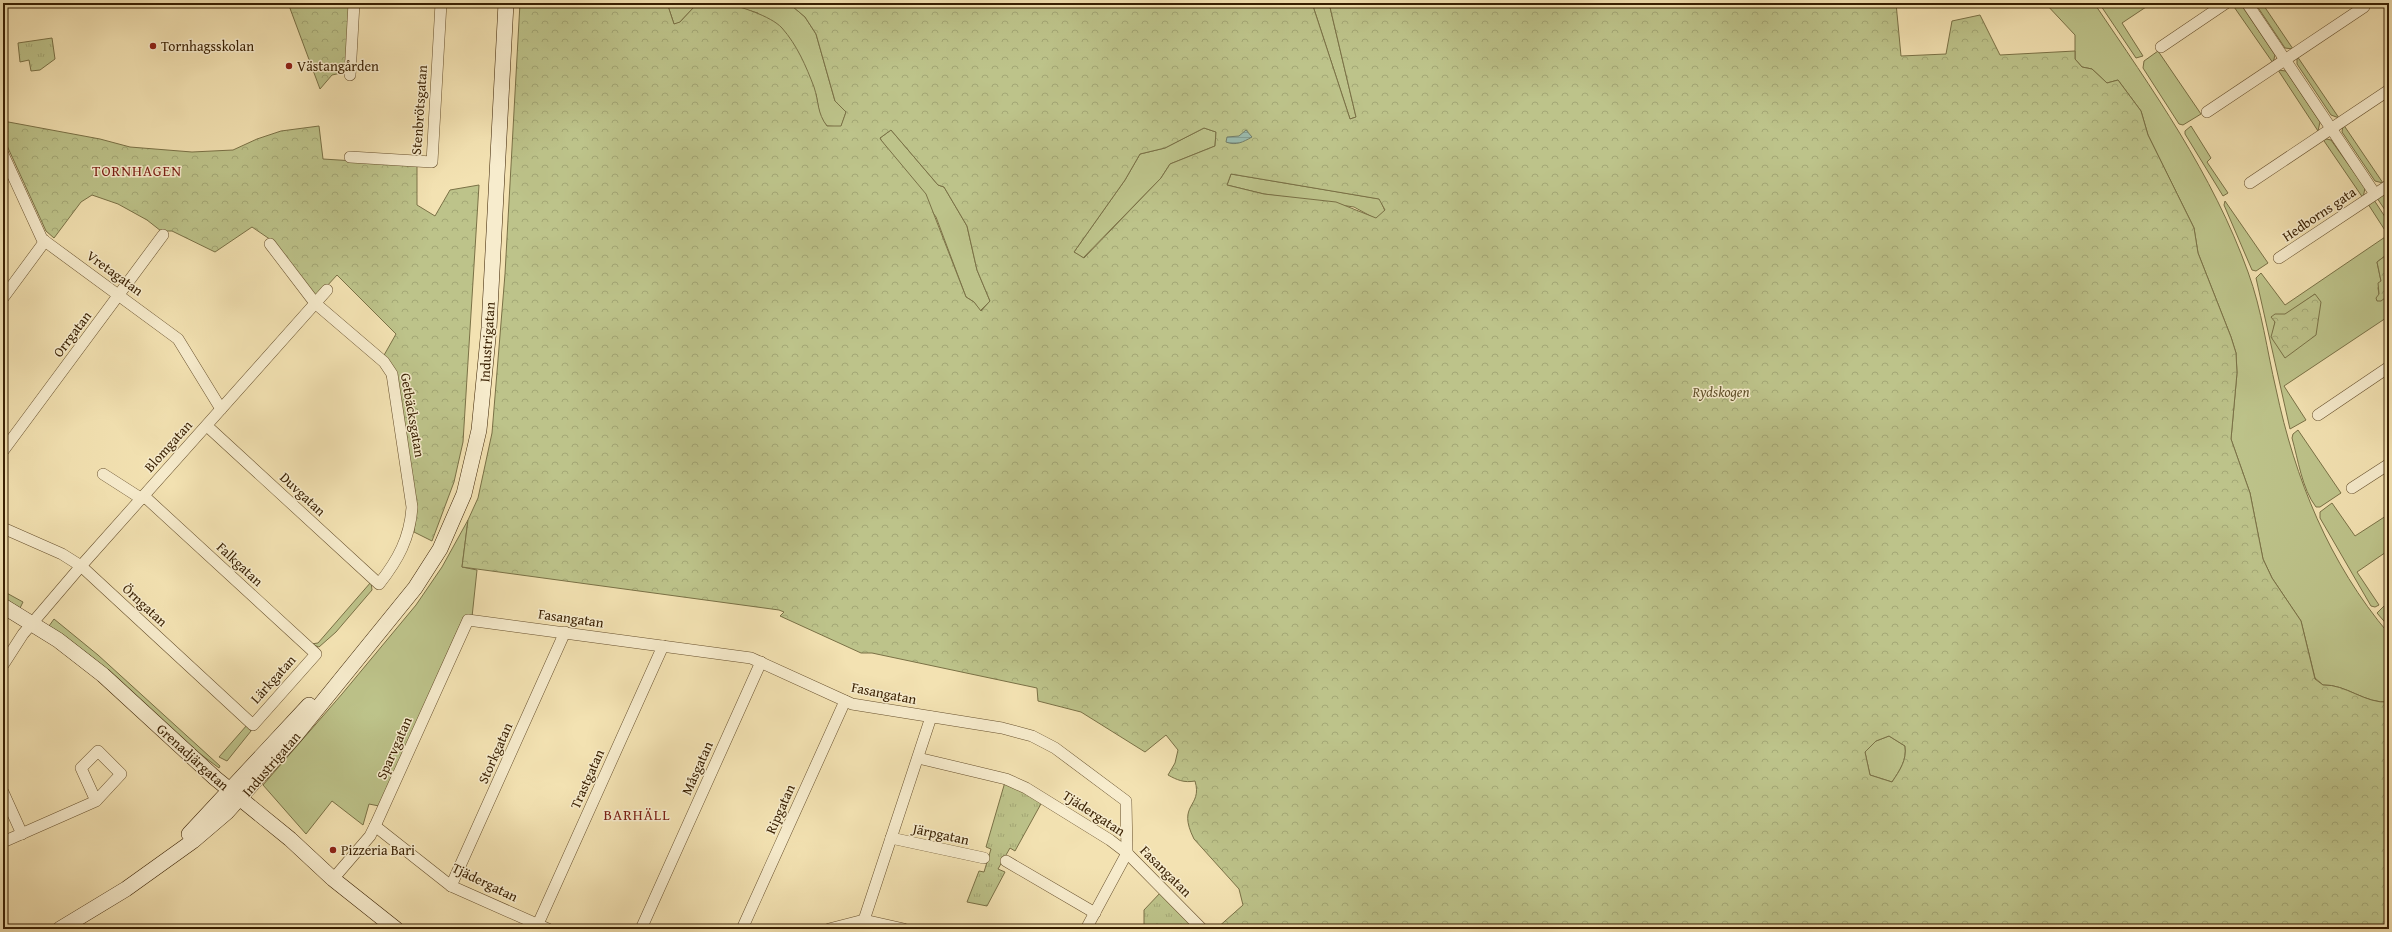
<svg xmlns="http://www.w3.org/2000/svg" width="2392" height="932" viewBox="0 0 2392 932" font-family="'Gentium Book Plus',serif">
<defs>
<pattern id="forest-crowns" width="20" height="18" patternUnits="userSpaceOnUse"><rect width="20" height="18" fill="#bdc38a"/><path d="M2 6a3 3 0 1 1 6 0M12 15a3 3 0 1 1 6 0" fill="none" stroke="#a3a775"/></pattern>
<pattern id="park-tufts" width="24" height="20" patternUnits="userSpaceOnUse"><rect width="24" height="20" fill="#bdc38a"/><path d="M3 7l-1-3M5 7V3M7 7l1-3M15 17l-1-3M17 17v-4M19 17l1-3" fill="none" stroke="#a3a775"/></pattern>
<pattern id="water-rules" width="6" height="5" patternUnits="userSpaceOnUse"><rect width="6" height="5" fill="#9bbdb0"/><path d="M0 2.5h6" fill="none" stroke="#86a296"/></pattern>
</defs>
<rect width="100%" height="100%" fill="#f3e2b2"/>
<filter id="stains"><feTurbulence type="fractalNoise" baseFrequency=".005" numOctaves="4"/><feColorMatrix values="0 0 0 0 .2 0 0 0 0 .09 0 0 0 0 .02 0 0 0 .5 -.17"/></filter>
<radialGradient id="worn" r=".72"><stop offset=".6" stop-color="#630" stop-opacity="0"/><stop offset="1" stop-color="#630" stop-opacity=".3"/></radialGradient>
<g fill="#bdc38a" stroke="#7a7146" fill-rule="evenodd">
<polygon points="667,3 694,3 694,7 679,23 674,24"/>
<polygon points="778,3 792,6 805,17 816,34 835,101 846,112 841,127 827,126 820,117 816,94 758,13 726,4"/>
<polygon points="1312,3 1329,3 1356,117 1350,119"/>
<path d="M 2045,3 L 2094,3 C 2152,89 2213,174 2248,272 C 2262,310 2267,351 2276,389 C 2295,479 2329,563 2389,634 L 2389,702 C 2365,704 2346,684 2323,685 L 2315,678 L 2301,621 L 2272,578 L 2263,559 L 2250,493 L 2231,439 L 2237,373 L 2236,353 L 2231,337 L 2198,253 L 2194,228 L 2148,135 L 2141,111 L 2118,80 L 2107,83 L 2092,69 L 2082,67 L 2075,59 L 2075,35 Z"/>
<polygon points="2099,3 2152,3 2122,23 2143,56 2136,58"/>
<polygon points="2255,3 2262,3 2293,49 2285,48"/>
<polygon points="2232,4 2242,6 2275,55 2273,63"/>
<polygon points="2158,51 2201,114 2183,125 2179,124 2143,68 2144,61"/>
<polygon points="2297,56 2339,118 2331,115 2297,64"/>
<polygon points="2278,70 2286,71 2320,122 2318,131"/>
<polygon points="2343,124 2383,183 2375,181 2342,132"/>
<polygon points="2191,126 2211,158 2207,162 2228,193 2223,196 2185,134 2185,131"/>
<polygon points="1204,128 1216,132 1215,146 1170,164 1161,178 1083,258 1074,252 1125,180 1140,154 1165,148"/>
<polygon points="891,130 938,185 944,187 967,226 977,270 990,301 980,311 974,302 966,297 936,217 881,140 880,138"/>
<polygon points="2322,138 2331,140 2365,188 2363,198"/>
<polygon points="1231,174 1380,199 1385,211 1376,219 1354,207 1264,194 1227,185"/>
<polygon points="2389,191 2389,216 2377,198"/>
<path d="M 2374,200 L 2389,223 L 2389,253 L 2377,262 L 2381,281 L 2378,288 L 2379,294 L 2386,298 L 2389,295 L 2389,316 L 2284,386 L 2306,420 L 2290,429 L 2256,278 L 2261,273 L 2285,305 L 2388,235 L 2368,204 ZM 2315,294 L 2272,337 L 2275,322 Z"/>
<polygon points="2225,201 2268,263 2256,271 2252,270 2224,205"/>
<path d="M 2298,430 L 2341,493 L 2320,507 L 2316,507 C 2302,489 2298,459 2292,438 L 2293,434 Z"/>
<polygon points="2332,503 2355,536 2389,514 2389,550 2357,572 2379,605 2375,607 2371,606 2320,518 2320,512"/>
<polygon points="468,520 462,567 477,570 472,617 464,616 379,806 369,804 363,825 332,801 306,834 263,785 342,694 416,605 442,567"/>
<polygon points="371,582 372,590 336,632 319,647 311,644 318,643"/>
<polygon points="3,591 23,602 20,608 3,598"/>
<polygon points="2387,603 2389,606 2389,627 2377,613"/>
<polygon points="54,619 98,655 220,766 219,768 199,753 92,657 49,626"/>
<polygon points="247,725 251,731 227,761 219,757"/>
<path d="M 1889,736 L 1905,746 C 1907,760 1900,770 1892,782 L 1870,775 L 1865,752 L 1876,741 Z"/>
</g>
<g fill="url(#forest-crowns)" stroke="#7a7146" fill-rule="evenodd">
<polygon points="288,3 350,3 346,72 332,75 320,89"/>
<path d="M 520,3 L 667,3 L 674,24 L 680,22 L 694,7 L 694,3 C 703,3 715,1 724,3 C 739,6 771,16 782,28 C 797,45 806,66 814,87 C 819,102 817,113 827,126 L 841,126 L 846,112 L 835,101 L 816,34 L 805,17 L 792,6 L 778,3 L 1312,3 L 1350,119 L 1356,117 L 1329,3 L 1896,3 L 1901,56 L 1946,54 L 1952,21 L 1980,15 L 2000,55 L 2075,51 L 2075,59 L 2082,67 L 2092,69 L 2107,83 L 2118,80 L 2141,111 L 2148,135 L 2194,228 L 2198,253 L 2231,337 L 2236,353 L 2237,373 L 2231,439 L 2250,493 L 2263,559 L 2272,578 L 2301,621 L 2315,679 L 2323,685 C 2346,684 2365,704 2389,702 L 2389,929 L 1216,929 L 1243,905 L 1239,889 L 1194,839 C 1176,803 1203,808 1195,781 C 1184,783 1177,780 1168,775 L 1175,763 L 1178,750 L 1166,735 L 1145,752 L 1081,712 L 1038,701 L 1037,688 L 872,653 L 861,653 L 780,616 L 784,612 L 779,610 L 462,567 L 468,520 L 478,498 L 492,433 L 505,274 ZM 1204,128 L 1216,132 L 1215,146 L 1170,164 L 1161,178 L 1084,258 L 1074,252 L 1125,180 L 1140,154 L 1165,148 ZM 891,130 L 938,185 L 944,187 L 967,226 L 977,270 L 990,301 L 981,311 L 974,302 L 966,297 L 926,194 L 881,140 L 880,138 ZM 1231,174 L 1379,199 L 1385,210 L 1376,218 L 1336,202 L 1264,194 L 1227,185 ZM 1889,736 L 1905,746 C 1907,760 1900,770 1892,782 L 1870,775 L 1865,752 L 1876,741 Z"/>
<polygon points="3,121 100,139 130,147 192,152 233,150 257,139 281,131 319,126 323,159 417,165 417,205 435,216 450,190 479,185 463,442 454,482 432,541 414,532 416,514 383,357 396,334 337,275 316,298 274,242 252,227 215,252 172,231 161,231 147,220 118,204 92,195 81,202 54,238 46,231 3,137"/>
<polygon points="2389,253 2389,295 2381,301 2377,301 2376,298 2379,294 2378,283 2381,281 2377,262"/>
<polygon points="2315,294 2321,302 2316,335 2285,358 2271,337 2275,322 2271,317 2275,314 2285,314"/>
</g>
<g fill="url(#park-tufts)" stroke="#7a7146">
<polygon points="52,38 55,59 40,70 31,71 29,60 20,62 18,43"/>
<polygon points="1005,782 1042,802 1015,851 1010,848 998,869 1005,872 987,906 967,902 979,871 984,872 991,849 986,847"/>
<polygon points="1161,892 1190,921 1187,929 1144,929 1144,910"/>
</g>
<path fill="url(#water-rules)" stroke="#737e6a" d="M 1246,130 L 1252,137 C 1243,142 1236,146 1226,142 L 1227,137 L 1239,136 Z"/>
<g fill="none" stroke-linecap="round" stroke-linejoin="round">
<defs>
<g id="street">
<polyline points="2247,3 2375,194"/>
<polyline points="2161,47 2226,3"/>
<polyline points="350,75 354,3"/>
<polyline points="2207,112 2364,7"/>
<polyline points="3,154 42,239 178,339 221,409"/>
<polyline points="350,157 432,162 441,3"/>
<polyline points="2250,183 2389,90"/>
<polyline points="2279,258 2389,185"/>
<polyline points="3,298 45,241"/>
<polyline points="2318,415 2389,367"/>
<path d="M 207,426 L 379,584 C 398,560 410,538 412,507 L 392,374 L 384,362 L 315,303 L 270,244"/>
<polyline points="3,451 163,235"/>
<polyline points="103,474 142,499"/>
<polyline points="2352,488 2389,464"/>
<polyline points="3,528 62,554 81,566 253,725 316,654 144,496"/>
<polyline points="3,665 23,634 81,566 327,290"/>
<polyline points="918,758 1006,779 1026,788 1110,840 1127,853 1202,929"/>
<polyline points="3,792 22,834"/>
<polyline points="375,826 451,886 548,929"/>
<polyline points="891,838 984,858"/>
<polyline points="3,842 96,801 121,774 98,751 81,768 96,801"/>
<polyline points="1006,861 1095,913"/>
<polyline points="333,879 370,836 375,826 468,620 751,658 852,704 1002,728 1032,736 1055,748 1126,801 1127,853 1086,929"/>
<polyline points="451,886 565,632"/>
<polyline points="864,920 931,717"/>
<polyline points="538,924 663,646"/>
<polyline points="641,929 761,662"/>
<polyline points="742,929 845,701"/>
<polyline points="829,929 864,920 904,929"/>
</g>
<g id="secondary">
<polyline points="3,606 58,640 103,675 215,778 290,839 333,879 396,929"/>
<polyline points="189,834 309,705"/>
<polyline points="60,929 126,889 193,841 227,812 295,736 415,588 440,549 464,494 479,430 489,328 506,3"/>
</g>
</defs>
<use href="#street" stroke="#67502d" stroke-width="12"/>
<use href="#secondary" stroke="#381f01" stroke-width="16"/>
<use href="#street" stroke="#f7eccd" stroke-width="11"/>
<use href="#secondary" stroke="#f7eccd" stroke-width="15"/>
</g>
<g fill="#8f2418" stroke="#f7eccd" stroke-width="1.5">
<circle cx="153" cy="46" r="4"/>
<circle cx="289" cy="66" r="4"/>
<circle cx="333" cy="850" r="4"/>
</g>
<g text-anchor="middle" stroke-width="3" stroke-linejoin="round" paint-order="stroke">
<g font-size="14" fill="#381f01" stroke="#f7eccd" text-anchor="start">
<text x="161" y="51">Tornhagsskolan</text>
<text x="297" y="71">Västangården</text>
<text x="341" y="855">Pizzeria Bari</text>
</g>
<g font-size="14" fill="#381f01" stroke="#f7eccd">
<text transform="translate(419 110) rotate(-86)" y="5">Stenbrötsgatan</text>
<text transform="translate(2319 214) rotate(-34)" y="5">Hedborns gata</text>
<text transform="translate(115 273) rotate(36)" y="5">Vretagatan</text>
<text transform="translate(72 334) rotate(-53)" y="5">Orrgatan</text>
<text transform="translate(487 342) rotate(-86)" y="5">Industrigatan</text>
<text transform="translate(413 415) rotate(80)" y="5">Getbäcksgatan</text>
<text transform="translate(168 446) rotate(-48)" y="5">Blomgatan</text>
<text transform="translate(303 494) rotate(43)" y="5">Duvgatan</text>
<text transform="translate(240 564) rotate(43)" y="5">Falkgatan</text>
<text transform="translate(145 605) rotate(43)" y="5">Örngatan</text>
<text transform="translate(571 618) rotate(8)" y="5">Fasangatan</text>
<text transform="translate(273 679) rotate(-48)" y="5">Lärkgatan</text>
<text transform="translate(884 693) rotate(11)" y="5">Fasangatan</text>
<text transform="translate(394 748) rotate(-66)" y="5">Sparvgatan</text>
<text transform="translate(495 753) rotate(-66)" y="5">Storkgatan</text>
<text transform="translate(193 757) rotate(42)" y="5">Grenadjärgatan</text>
<text transform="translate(271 764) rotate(-49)" y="5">Industrigatan</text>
<text transform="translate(697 768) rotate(-66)" y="5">Måsgatan</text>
<text transform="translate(587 779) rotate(-66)" y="5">Trastgatan</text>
<text transform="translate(780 809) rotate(-66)" y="5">Ripgatan</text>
<text transform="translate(1094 813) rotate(33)" y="5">Tjädergatan</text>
<text transform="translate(941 834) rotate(12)" y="5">Järpgatan</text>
<text transform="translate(1166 871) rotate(45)" y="5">Fasangatan</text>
<text transform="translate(485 882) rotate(26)" y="5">Tjädergatan</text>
</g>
<g font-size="14" font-style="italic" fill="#60502a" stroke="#f7eccd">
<text x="1721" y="397">Rydskogen</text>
</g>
<g font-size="15" letter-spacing="1" fill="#7a1f14" stroke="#f7eccd">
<text x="137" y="176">TORNHAGEN</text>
<text x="637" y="820">BARHÄLL</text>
</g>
</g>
<rect width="2392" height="932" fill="none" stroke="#f3e2b2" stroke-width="16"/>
<rect x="4" y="4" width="2384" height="924" fill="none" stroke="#381f01" stroke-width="2"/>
<rect x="8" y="8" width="2376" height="916" fill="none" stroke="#381f01"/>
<rect width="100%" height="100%" filter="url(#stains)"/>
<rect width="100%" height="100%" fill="url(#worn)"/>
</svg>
